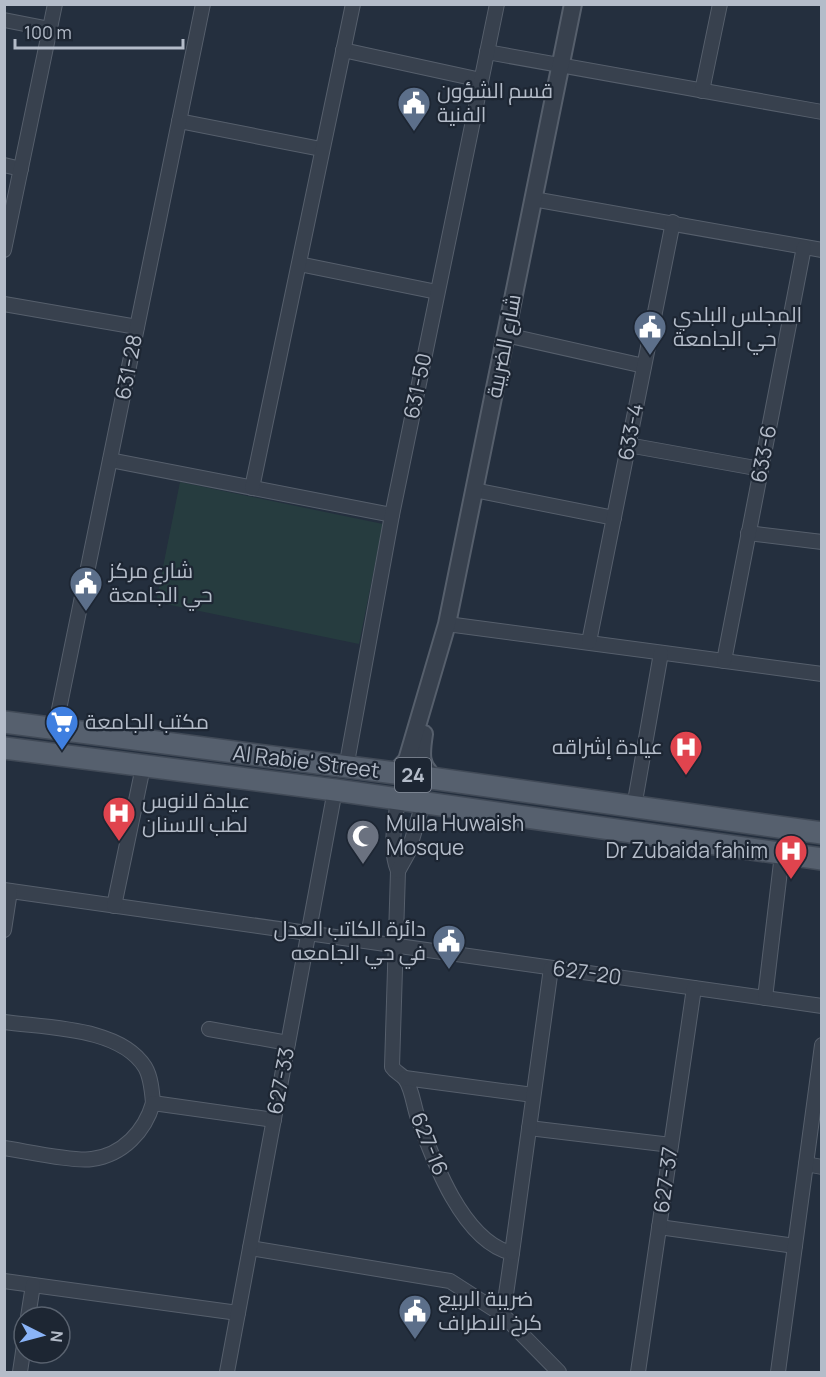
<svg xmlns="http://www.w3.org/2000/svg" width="826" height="1377" viewBox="0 0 826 1377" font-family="Manrope,Cairo,sans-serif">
<rect width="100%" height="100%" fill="#242f3e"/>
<polygon fill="#263c3f" points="180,482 383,524 359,644 156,602"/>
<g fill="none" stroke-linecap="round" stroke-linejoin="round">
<defs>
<g id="minor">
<polyline points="4,20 50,29"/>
<polyline points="343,50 481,80"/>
<polyline points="487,52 822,112"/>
<polyline points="702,91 720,4"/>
<polyline points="179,121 321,149"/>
<polyline points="4,165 21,169"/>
<polyline points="533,199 822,250"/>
<polyline points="4,250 55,4"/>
<polyline points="299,264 437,292"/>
<polyline points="4,304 137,327"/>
<polyline points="506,335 644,366"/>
<polyline points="628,445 761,469"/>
<polyline points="110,460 392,515"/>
<polyline points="252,488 353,4"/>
<polyline points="474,490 614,518"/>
<polyline points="748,533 822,542"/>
<polyline points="447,624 822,674"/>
<polyline points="589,642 673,222"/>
<polyline points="724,661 804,247"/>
<polyline points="55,729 203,4"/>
<polyline points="346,768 392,515 497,4"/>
<path d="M 398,800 C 395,822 389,849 398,871 L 392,1067 C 396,1073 401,1074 405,1079 C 412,1088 414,1108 418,1118 C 433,1160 463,1242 512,1253 L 503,1315 L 559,1372"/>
<polyline points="634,807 661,653"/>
<polyline points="398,871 408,853 423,803"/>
<polyline points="4,890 822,1006"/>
<polyline points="114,906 143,767"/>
<polyline points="4,930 10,891"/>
<polyline points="765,998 782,854"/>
<path d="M 4,1022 C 47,1028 120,1027 145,1067 C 151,1077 152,1091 153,1103"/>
<polyline points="209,1029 288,1043"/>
<polyline points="405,1078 533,1095"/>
<polyline points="529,1128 671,1145"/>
<path d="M 4,1148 C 25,1151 75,1162 92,1159 C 123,1155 145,1131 153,1103 L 274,1120"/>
<polyline points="806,1164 822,1167"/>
<polyline points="659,1227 795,1246"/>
<polyline points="250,1248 450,1281 503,1315"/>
<polyline points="512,1253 551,968"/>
<polyline points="4,1281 238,1313"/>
<polyline points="28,1317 33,1285"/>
<polyline points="20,1372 24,1345"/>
<polyline points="227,1372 335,790"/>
<polyline points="638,1372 694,988"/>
<polyline points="778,1372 822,1045"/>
</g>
<g id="tertiary">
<path d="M 424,734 C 421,754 419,766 436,779"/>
<polyline points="395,773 407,760 447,624 573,4"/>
</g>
<g id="primary">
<polyline points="4,722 395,773 822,833"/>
<polyline points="4,748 335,790 822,859"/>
</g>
</defs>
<use href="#minor" stroke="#565f6c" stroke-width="16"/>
<use href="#tertiary" stroke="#565f6c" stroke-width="20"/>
<use href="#primary" stroke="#414a57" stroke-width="24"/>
<use href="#minor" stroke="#38414e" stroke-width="14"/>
<use href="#tertiary" stroke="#38414e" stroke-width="16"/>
<use href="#primary" stroke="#56606e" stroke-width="21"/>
</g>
<defs>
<symbol id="civic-pin" viewBox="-11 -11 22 30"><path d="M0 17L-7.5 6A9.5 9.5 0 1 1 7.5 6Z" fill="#5c6f8a" stroke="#1d2633"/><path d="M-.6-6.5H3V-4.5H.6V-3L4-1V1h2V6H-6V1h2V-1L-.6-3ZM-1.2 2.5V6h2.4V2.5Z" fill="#fff"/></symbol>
<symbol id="supermarket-pin" viewBox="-11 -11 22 30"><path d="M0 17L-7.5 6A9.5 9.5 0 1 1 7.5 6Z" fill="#3f7fe0" stroke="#1d2633"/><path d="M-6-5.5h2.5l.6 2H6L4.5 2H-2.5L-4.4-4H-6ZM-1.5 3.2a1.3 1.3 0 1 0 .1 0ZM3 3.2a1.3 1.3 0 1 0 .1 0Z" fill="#fff"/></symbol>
<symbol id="hospital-pin" viewBox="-11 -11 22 30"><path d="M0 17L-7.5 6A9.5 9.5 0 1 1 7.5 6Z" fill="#e0444e" stroke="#1d2633"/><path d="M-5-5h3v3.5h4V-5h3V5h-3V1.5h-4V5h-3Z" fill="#fff"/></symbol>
<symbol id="mosque-pin" viewBox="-11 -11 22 30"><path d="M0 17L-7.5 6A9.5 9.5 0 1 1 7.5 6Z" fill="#6b7280" stroke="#1d2633"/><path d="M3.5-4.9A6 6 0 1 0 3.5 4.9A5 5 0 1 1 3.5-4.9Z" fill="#fff"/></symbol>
</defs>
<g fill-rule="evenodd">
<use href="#civic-pin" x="395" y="84" width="38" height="52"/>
<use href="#civic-pin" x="631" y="308" width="38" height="52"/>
<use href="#civic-pin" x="67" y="564" width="38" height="52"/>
<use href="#supermarket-pin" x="43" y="703" width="38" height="52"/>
<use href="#hospital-pin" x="667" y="728" width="38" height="52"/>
<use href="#hospital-pin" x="100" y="794" width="38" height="52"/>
<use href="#mosque-pin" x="344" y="817" width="38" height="52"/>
<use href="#hospital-pin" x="772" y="832" width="38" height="52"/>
<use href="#civic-pin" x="430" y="922" width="38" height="52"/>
<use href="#civic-pin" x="396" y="1292" width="38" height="52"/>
</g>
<g text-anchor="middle" stroke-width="4.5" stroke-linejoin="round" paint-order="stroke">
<rect fill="#1d2633" stroke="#878f9c" stroke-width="1.5" x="395" y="758" width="36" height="34" rx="4.5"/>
<g font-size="20" font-weight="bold" fill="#b4bcc9">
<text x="413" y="782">24</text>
</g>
<g font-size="21" fill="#b4bcc9" stroke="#1d2633" text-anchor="start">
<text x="437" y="98">قسم الشؤون<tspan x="437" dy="24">الفنية</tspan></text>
<text x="673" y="322">المجلس البلدي<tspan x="673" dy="24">حي الجامعة</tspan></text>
<text x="109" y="578">شارع مركز<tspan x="109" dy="24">حي الجامعة</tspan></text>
<text x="85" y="729">مكتب الجامعة</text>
<text x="663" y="754" text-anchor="end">عيادة إشراقه</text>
<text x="142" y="808">عيادة لانوس<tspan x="142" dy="24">لطب الاسنان</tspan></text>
<text x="386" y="831">Mulla Huwaish<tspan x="386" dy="24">Mosque</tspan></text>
<text x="768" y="858" text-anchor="end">Dr Zubaida fahim</text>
<text x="426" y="936" text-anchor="end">دائرة الكاتب العدل<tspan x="426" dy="24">في حي الجامعه</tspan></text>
<text x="438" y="1306">ضريبة الربيع<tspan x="438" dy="24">كرخ الاطراف</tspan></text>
</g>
<g font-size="21" fill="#b4bcc9" stroke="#1d2633">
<text transform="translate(504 346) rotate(-79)" y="7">شارع الضريبة</text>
<text transform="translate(129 367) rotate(-79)" y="7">631-28</text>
<text transform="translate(418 386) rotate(-78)" y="7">631-50</text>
<text transform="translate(631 432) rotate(-79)" y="7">633-4</text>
<text transform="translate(764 454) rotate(-79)" y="7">633-6</text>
<text transform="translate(306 762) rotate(7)" y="7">Al Rabie' Street</text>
<text transform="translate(587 973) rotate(8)" y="7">627-20</text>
<text transform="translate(281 1081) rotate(-79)" y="7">627-33</text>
<text transform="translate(429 1144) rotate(68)" y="7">627-16</text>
<text transform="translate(666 1180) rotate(-82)" y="7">627-37</text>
</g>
</g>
<rect width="826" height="1377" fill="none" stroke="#b4bcc9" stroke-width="12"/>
<g transform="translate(42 1335) rotate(96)"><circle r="28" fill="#1d2633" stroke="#59626f" stroke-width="1.5"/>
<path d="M0-4.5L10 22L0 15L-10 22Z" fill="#8ab4f8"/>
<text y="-9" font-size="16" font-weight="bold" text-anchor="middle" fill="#b4bcc9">N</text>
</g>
<path d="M15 39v9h168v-9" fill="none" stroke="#b4bcc9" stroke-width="3"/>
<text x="24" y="39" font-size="18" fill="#b4bcc9" stroke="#1d2633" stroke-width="4.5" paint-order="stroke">100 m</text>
</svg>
